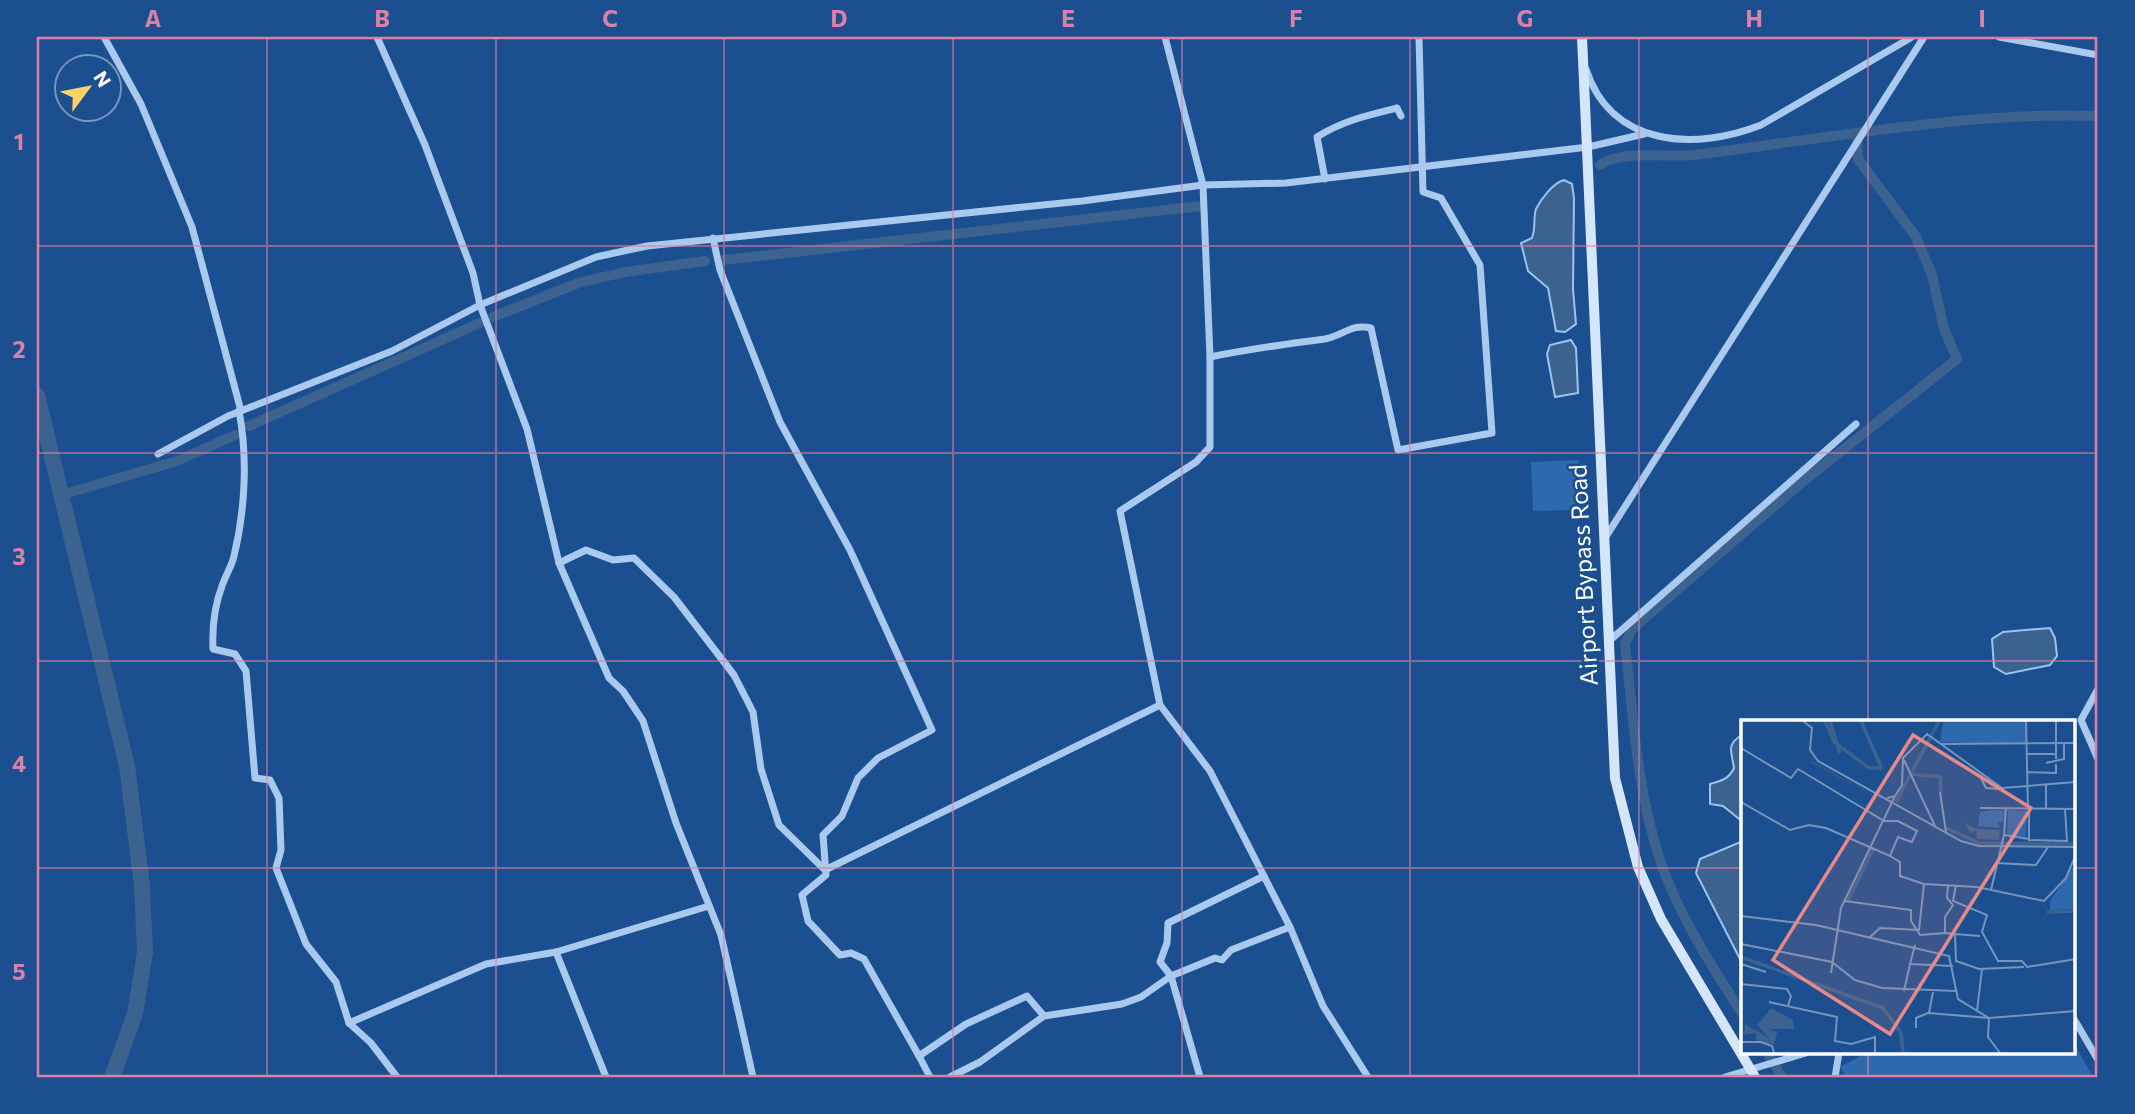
<svg xmlns="http://www.w3.org/2000/svg" width="2135" height="1114" viewBox="0 0 2135 1114" font-family="Commissioner,sans-serif">
<rect width="100%" height="100%" fill="#1b4f8f"/>
<g fill="#2e69ad">
<polygon points="1579,460 1582,510 1533,511 1531,462"/>
<polygon points="2074,1043 2093,1077 1846,1077 1840,1067 1866,1053 2074,1053"/>
</g>
<g fill="#3c6290" stroke="#9cc4f0" stroke-width="2">
<path d="M 1564,180 L 1572,184 L 1574,198 L 1573,289 L 1576,324 L 1565,332 L 1556,331 L 1548,288 L 1528,271 L 1521,243 L 1532,238 C 1536,228 1533,217 1536,209 C 1541,199 1553,183 1564,180 Z"/>
<polygon points="1571,340 1576,348 1578,393 1555,397 1547,354 1550,345"/>
<polygon points="2050,628 2055,638 2057,656 2050,665 2006,674 1994,667 1992,639 2003,632"/>
<path d="M 1743,734 L 1743,822 L 1723,806 L 1710,804 L 1710,784 C 1721,781 1729,779 1734,768 C 1731,749 1726,745 1743,734 Z"/>
<polygon points="1743,841 1743,965 1696,873 1700,859"/>
</g>
<g fill="none" stroke-linecap="round" stroke-linejoin="round">
<g stroke="#3c6290" stroke-width="10">
<path d="M 1600,165 C 1622,149 1666,158 1694,155 C 1823,139 1969,111 2098,116"/>
<polyline points="724,260 1201,206"/>
<polyline points="493,317 578,283 625,272 705,261"/>
<polyline points="249,426 480,323"/>
<polyline points="61,495 177,461 235,435"/>
<path d="M 1743,1015 C 1712,967 1678,914 1660,860 C 1637,791 1633,715 1625,644 L 1632,629 L 1800,484 L 1957,359 L 1944,329 L 1932,275 L 1916,237 L 1858,159 L 1857,134"/>
<polyline points="1767,1053 1782,1077"/>
</g>
<polyline stroke="#3c6290" stroke-width="16" points="37,395 127,766 142,886 145,952 135,1014 112,1077"/>
<g stroke="#a9c9ee" stroke-width="7">
<polyline points="104,37 141,104 192,227 241,411"/>
<polyline points="377,37 425,145 473,273 480,305 527,429 559,563 609,678 623,691 643,721 676,823 721,935 753,1077"/>
<path d="M 1165,37 L 1203,185 L 1210,357 C 1249,349 1286,344 1325,339 C 1343,336 1351,323 1371,328 L 1398,450 L 1492,433 L 1480,265 L 1441,198 L 1423,192 L 1419,37"/>
<polyline points="1999,37 2098,55"/>
<path d="M 1586,69 C 1611,147 1695,151 1761,125 L 1912,37"/>
<path d="M 1325,179 L 1317,137 C 1342,121 1368,115 1397,108 L 1401,116"/>
<polyline points="713,238 720,270 780,422 850,550 932,730 878,758 858,778 842,816 823,835 826,875 802,895 808,921 840,955 851,953 864,959 919,1056 966,1024 1027,996 1044,1016 1122,1004 1141,997 1171,976 1160,962 1167,943 1168,923 1264,876"/>
<polyline points="1210,357 1210,447 1196,462 1120,511 1160,705 1210,771 1290,927 1323,1006 1368,1077"/>
<path d="M 239,411 C 248,457 245,511 234,556 C 232,566 225,576 222,586 C 214,607 212,626 213,649 L 235,654 L 246,671 L 255,778 L 270,780 L 279,798 L 281,850 L 276,868 L 306,944 L 336,982 L 349,1023 L 371,1043 L 397,1077"/>
<polyline points="158,454 228,416 392,351 480,305 596,257 647,246 1082,201 1203,185 1286,183 1588,147 1644,134"/>
<polyline points="1605,538 1924,37"/>
<polyline points="559,563 586,550 613,560 634,558 674,597 734,675 753,712 761,769 779,825 825,870 1160,705"/>
<polyline points="1608,642 1856,424"/>
<polyline points="2098,689 2081,720 2098,759"/>
<polyline points="2074,1019 2098,1060"/>
<polyline points="349,1023 486,964 556,952"/>
<polyline points="919,1056 930,1077"/>
<polyline points="606,1077 556,952 709,906"/>
<polyline points="950,1077 980,1062 1044,1016"/>
<polyline points="1200,1077 1171,976 1215,958 1222,960 1231,950 1290,927"/>
<polyline points="1725,1077 1806,1053"/>
<polyline points="1835,1077 1839,1053"/>
</g>
<polyline stroke="#d6e6fa" stroke-width="10" points="1582,37 1615,778 1638,867 1661,919 1755,1077"/>
</g>
<path fill="none" stroke="#dd80a5" stroke-width="2" stroke-opacity="0.55" d="M 267,37 L 267,1077M 496,37 L 496,1077M 724,37 L 724,1077M 953,37 L 953,1077M 1182,37 L 1182,1077M 1410,37 L 1410,1077M 1639,37 L 1639,1077M 1868,37 L 1868,722M 37,246 L 2098,246M 37,453 L 2098,453M 37,661 L 2098,661M 37,868 L 1743,868M 2074,868 L 2098,868M 1868,1053 L 1868,1077"/>
<g text-anchor="middle" stroke-width="5" stroke-linejoin="round" paint-order="stroke">
<g font-size="24" fill="#fff" stroke="#1b4f8f">
<text transform="translate(1584 575) rotate(-93)" y="8">Airport Bypass Road</text>
</g>
</g>
<g transform="translate(1741 720)">
<rect width="334" height="334" fill="#1b4f8f"/>
<path d="M 202,1 L 285,1 L 286,24 L 199,22 ZM 252,90 L 264,91 L 262,102 L 256,102 L 260,108 L 237,106 L 239,92 ZM 267,90 L 286,91 L 285,117 L 266,116 ZM 334,144 L 334,189 L 309,190 L 309,181 Z" fill="#2e69ad"/>
<path d="M 71,37 L 72,42 L 141,80 L 71,43 ZM 224,103 L 235,109 L 259,110 L 258,120 L 236,119 L 235,110 L 229,113 ZM 30,288 L 52,300 L 53,309 L 28,309 L 36,312 L 33,325 L 15,320 L 15,313 L 3,315 L 4,304 L 28,318 L 16,305 Z" fill="#3c6290"/>
<path fill="none" stroke="#3c6290" stroke-width="3.5" d="M 84,1 L 93,22 L 128,48 L 140,48M 89,1 L 99,33M 120,1 L 141,49M 170,54 L 199,57 L 200,73M 155,82 L 198,1M 205,108 L 238,123 L 335,124M 107,181 L 133,127M 306,192 L 335,191M 0,237 L 142,288 L 160,313 L 162,333"/>
<path fill="none" stroke="#7695bc" stroke-width="2" d="M 62,1 L 71,8 L 69,30 L 77,41 L 220,121 L 238,126 L 335,127M 285,1 L 287,89M 315,1 L 315,39M 200,24 L 335,23M 0,28 L 50,58 L 57,49 L 143,101 L 157,101 L 176,111 L 171,122 L 157,117 L 149,136 L 85,108 L 68,105 L 49,110 L 0,82M 286,34 L 315,34M 163,40 L 194,106M 305,43 L 323,39 L 323,24M 286,52 L 315,53 L 315,44M 240,58 L 245,68 L 258,69M 199,72 L 205,112M 146,78 L 154,76 L 161,65 L 162,38 L 186,14 L 261,68 L 335,62M 239,88 L 335,89M 265,88 L 263,115 L 288,119M 288,89 L 288,120 L 326,121 L 324,89M 305,89 L 305,65M 149,136 L 159,142 L 159,156 L 183,164 L 236,167 L 303,181 L 325,158 L 335,134M 256,143 L 295,145 L 307,127M 215,165 L 212,181 L 246,195 L 241,212 L 257,241 L 281,241 L 286,247 L 335,239M 250,170 L 263,115M 104,181 L 170,190 L 170,201 L 179,215 L 204,213 L 204,197 L 212,185 L 206,178 L 207,165M 0,196 L 75,205 L 208,236 L 217,279 L 248,298 L 335,291M 204,213 L 214,214 L 215,242M 214,214 L 239,216M 128,218 L 139,208 L 178,210 L 183,164M 0,224 L 91,242M 174,225 L 169,244 L 212,246M 215,241 L 238,249 L 283,247M 91,242 L 114,260 L 141,268 L 215,271M 0,244 L 25,252M 90,253 L 100,188 L 154,76M 0,264 L 46,269 L 50,276 L 47,286M 163,271 L 169,244M 28,282 L 96,297 L 94,321 L 110,324 L 134,317 L 134,333M 236,291 L 241,249M 188,293 L 192,272M 175,308 L 175,298 L 187,293 L 248,298 L 247,317 L 259,333M 0,322 L 20,322 L 31,326 L 33,333"/>
<path fill="#e88989" fill-opacity="0.15" stroke="#e88989" stroke-width="3.5" d="M 172,15 L 290,88 L 149,314 L 32,240 Z"/>
<rect width="334" height="334" fill="none" stroke="#fff" stroke-width="3.5"/>
</g>
<rect width="2135" height="1114" fill="none" stroke="#1b4f8f" stroke-width="77"/>
<g transform="translate(88 88) rotate(58)"><circle r="33" fill="#1b4f8f" stroke="#7695bc" stroke-width="2"/>
<path d="M0-5L12 26L0 18L-12 26Z" fill="#ffd166"/>
<text y="-10" font-size="19" font-weight="bold" text-anchor="middle" fill="#ffffff">N</text>
</g>
<rect x="38" y="38" width="2058" height="1038" fill="none" stroke="#dd80a5" stroke-width="2.5"/>
<g font-size="23" text-anchor="middle" font-weight="bold" fill="#dd80a5">
<text x="153" y="27">A</text>
<text x="382" y="27">B</text>
<text x="610" y="27">C</text>
<text x="839" y="27">D</text>
<text x="1068" y="27">E</text>
<text x="1296" y="27">F</text>
<text x="1525" y="27">G</text>
<text x="1754" y="27">H</text>
<text x="1982" y="27">I</text>
<text x="19" y="150">1</text>
<text x="19" y="358">2</text>
<text x="19" y="565">3</text>
<text x="19" y="772">4</text>
<text x="19" y="980">5</text>
</g>
</svg>
